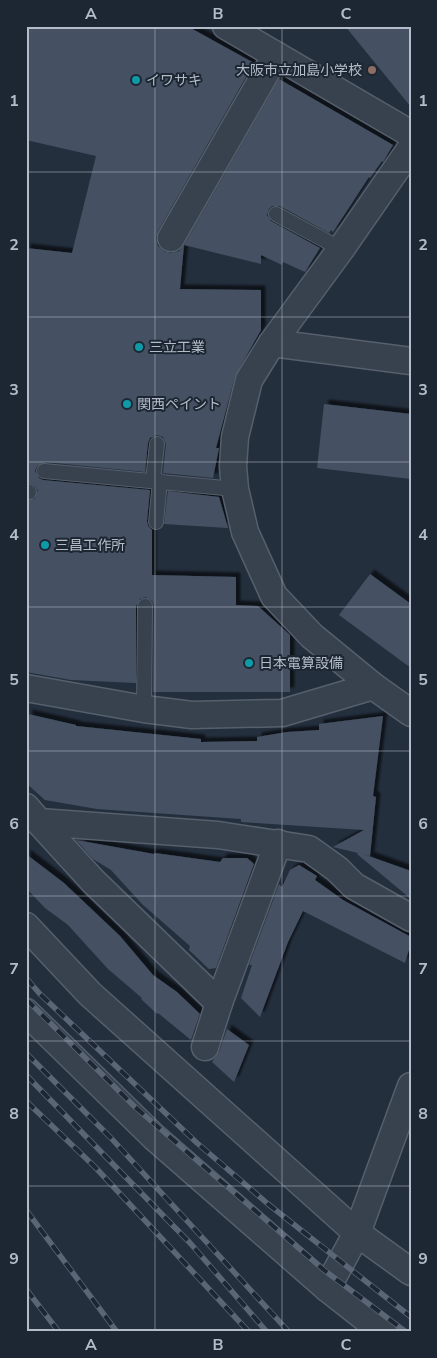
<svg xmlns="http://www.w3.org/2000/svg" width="437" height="1358" viewBox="0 0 437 1358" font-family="'Nunito Sans','Noto Sans JP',sans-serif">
<defs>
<filter id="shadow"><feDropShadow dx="4.5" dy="-4.5" stdDeviation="1" flood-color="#0009"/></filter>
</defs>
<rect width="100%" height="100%" fill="#242f3e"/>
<g fill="#455162" filter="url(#shadow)">
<polygon points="26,26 187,26 254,63 158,231 156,238 158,246 164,251 171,253 179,251 184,245 180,289 261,290 261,330 235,376 216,448 219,448 213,478 163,473 166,444 163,437 157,435 150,438 148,443 145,472 45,462 37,466 35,471 39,478 43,480 150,490 147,521 148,526 152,530 152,575 236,577 236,605 258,606 290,635 290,692 153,692 154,606 152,601 146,597 140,599 136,606 136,683 71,680 26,672 26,500 34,499 38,491 35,486 26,482 26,248 72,253 96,156 26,140"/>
<polygon points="345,26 411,26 411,107"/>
<polygon points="279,79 393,145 383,162 382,161 370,178 369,177 333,232 331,230 329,233 280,206 272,206 269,209 267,215 271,221 320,248 305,272 283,262 282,265 261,255 261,264 184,245"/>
<polygon points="324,404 411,414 411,479 317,468"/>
<polygon points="168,491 219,497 228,528 164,524"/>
<polygon points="370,574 411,604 411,668 339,615"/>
<polygon points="28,714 76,725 76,726 201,739 201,742 257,741 257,737 287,732 319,730 319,724 383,716 373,796 376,797 370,856 363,854 411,871 411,899 357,854 358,853 333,847 364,830 241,822 241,819 97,809 45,800 26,783"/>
<polygon points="76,840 154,854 155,853 220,862 223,858 247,858 254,864 216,968 209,969 189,950 190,946 143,905 111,870 93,859"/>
<polygon points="26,854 64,883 120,936 153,975 177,992 200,1014 191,1040 158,1013 157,1014 141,999 142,998 108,969 68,925 45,908 26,888"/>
<polygon points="299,865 317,876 315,880 343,900 411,937 411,943 405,963 303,911 288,942 260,1017 241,998 252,965 249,965 279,884 282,887 290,870"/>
<polygon points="227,1029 249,1045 234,1082 212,1062 219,1052"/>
</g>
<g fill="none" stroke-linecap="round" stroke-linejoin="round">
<defs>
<g id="lane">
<polyline points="276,214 341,249"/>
<polyline points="44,471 235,489"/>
<polyline points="153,480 157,444"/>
<polyline points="26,491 29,492"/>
<polyline points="156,522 160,481"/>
<polyline points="144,709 145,606"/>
</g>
<g id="street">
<polyline points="226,26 411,134"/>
<polyline points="411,148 341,249 272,343 249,380 235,437 233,466 235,489 245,532 274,596 312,636 373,686 411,713"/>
<polyline points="171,238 276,55"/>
<polyline points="272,343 411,361"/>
<polyline points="26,688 144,709 192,715 282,713 373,686"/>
<polyline points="26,807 39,822 218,835 309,849 337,869 354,886 411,918"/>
<polyline points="39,822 93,881 219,1003 205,1047"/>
<polyline points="26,926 90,994 357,1233 411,1272"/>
<polyline points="219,1003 278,843"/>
<polyline points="26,1012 154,1137 327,1288 383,1332"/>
<polyline points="327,1288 357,1233 411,1086"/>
</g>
</defs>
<use href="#lane" stroke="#565f6c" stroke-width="16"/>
<use href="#street" stroke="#565f6c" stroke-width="29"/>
<use href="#lane" stroke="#38414e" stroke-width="14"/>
<use href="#street" stroke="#38414e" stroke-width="26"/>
<defs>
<g id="rail">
<polyline points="26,978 40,994 197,1143 268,1204 411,1317"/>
<polyline points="26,999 135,1107 324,1270 406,1332"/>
<polyline points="26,1053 111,1138 289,1332"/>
<polyline points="26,1075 191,1244 267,1332"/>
<polyline points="26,1101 95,1167 249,1332"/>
<polyline points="26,1210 117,1332"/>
<polyline points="26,1289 59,1332"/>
</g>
</defs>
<use href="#rail" stroke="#5a6575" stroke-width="5.5"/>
<use href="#rail" stroke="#1d2633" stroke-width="4" stroke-dasharray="11" stroke-linecap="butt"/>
</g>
<path fill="none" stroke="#b4bcc9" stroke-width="1" stroke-opacity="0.55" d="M 155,26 L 155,1332M 282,26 L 282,1332M 26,172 L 411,172M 26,317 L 411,317M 26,462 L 411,462M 26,607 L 411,607M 26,751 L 411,751M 26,896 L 411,896M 26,1041 L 411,1041M 26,1186 L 411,1186"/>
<circle fill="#8d6e63" stroke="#1d2633" stroke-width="2" cx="372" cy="70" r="5"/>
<g fill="#0f9aa8" stroke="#1d2633" stroke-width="2">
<circle cx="136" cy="80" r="5"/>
<circle cx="139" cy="347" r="5"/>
<circle cx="127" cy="404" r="5"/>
<circle cx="45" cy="545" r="5"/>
<circle cx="249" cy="663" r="5"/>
</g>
<g text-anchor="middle" stroke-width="4" stroke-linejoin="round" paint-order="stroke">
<g font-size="14" fill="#b4bcc9" stroke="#1d2633" text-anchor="start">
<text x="362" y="75" text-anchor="end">大阪市立加島小学校</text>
<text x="146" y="85">イワサキ</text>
<text x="149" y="352">三立工業</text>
<text x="137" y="409">関西ペイント</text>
<text x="55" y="550">三昌工作所</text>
<text x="259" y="668">日本電算設備</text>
</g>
</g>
<rect width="437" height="1358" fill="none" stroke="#1d2633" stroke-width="55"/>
<rect x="28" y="28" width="382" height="1302" fill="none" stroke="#b4bcc9" stroke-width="2"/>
<g font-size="16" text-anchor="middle" font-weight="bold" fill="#b4bcc9">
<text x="91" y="19">A</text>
<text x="218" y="19">B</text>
<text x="346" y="19">C</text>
<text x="14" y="106">1</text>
<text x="423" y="106">1</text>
<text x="14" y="250">2</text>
<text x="423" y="250">2</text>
<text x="14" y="395">3</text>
<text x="423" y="395">3</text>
<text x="14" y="540">4</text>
<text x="423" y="540">4</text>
<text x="14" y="685">5</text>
<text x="423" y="685">5</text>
<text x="14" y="829">6</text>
<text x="423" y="829">6</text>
<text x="14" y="974">7</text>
<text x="423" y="974">7</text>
<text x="14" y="1119">8</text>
<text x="423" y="1119">8</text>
<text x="14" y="1264">9</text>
<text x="423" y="1264">9</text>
<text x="91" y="1350">A</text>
<text x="218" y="1350">B</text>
<text x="346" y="1350">C</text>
</g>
</svg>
